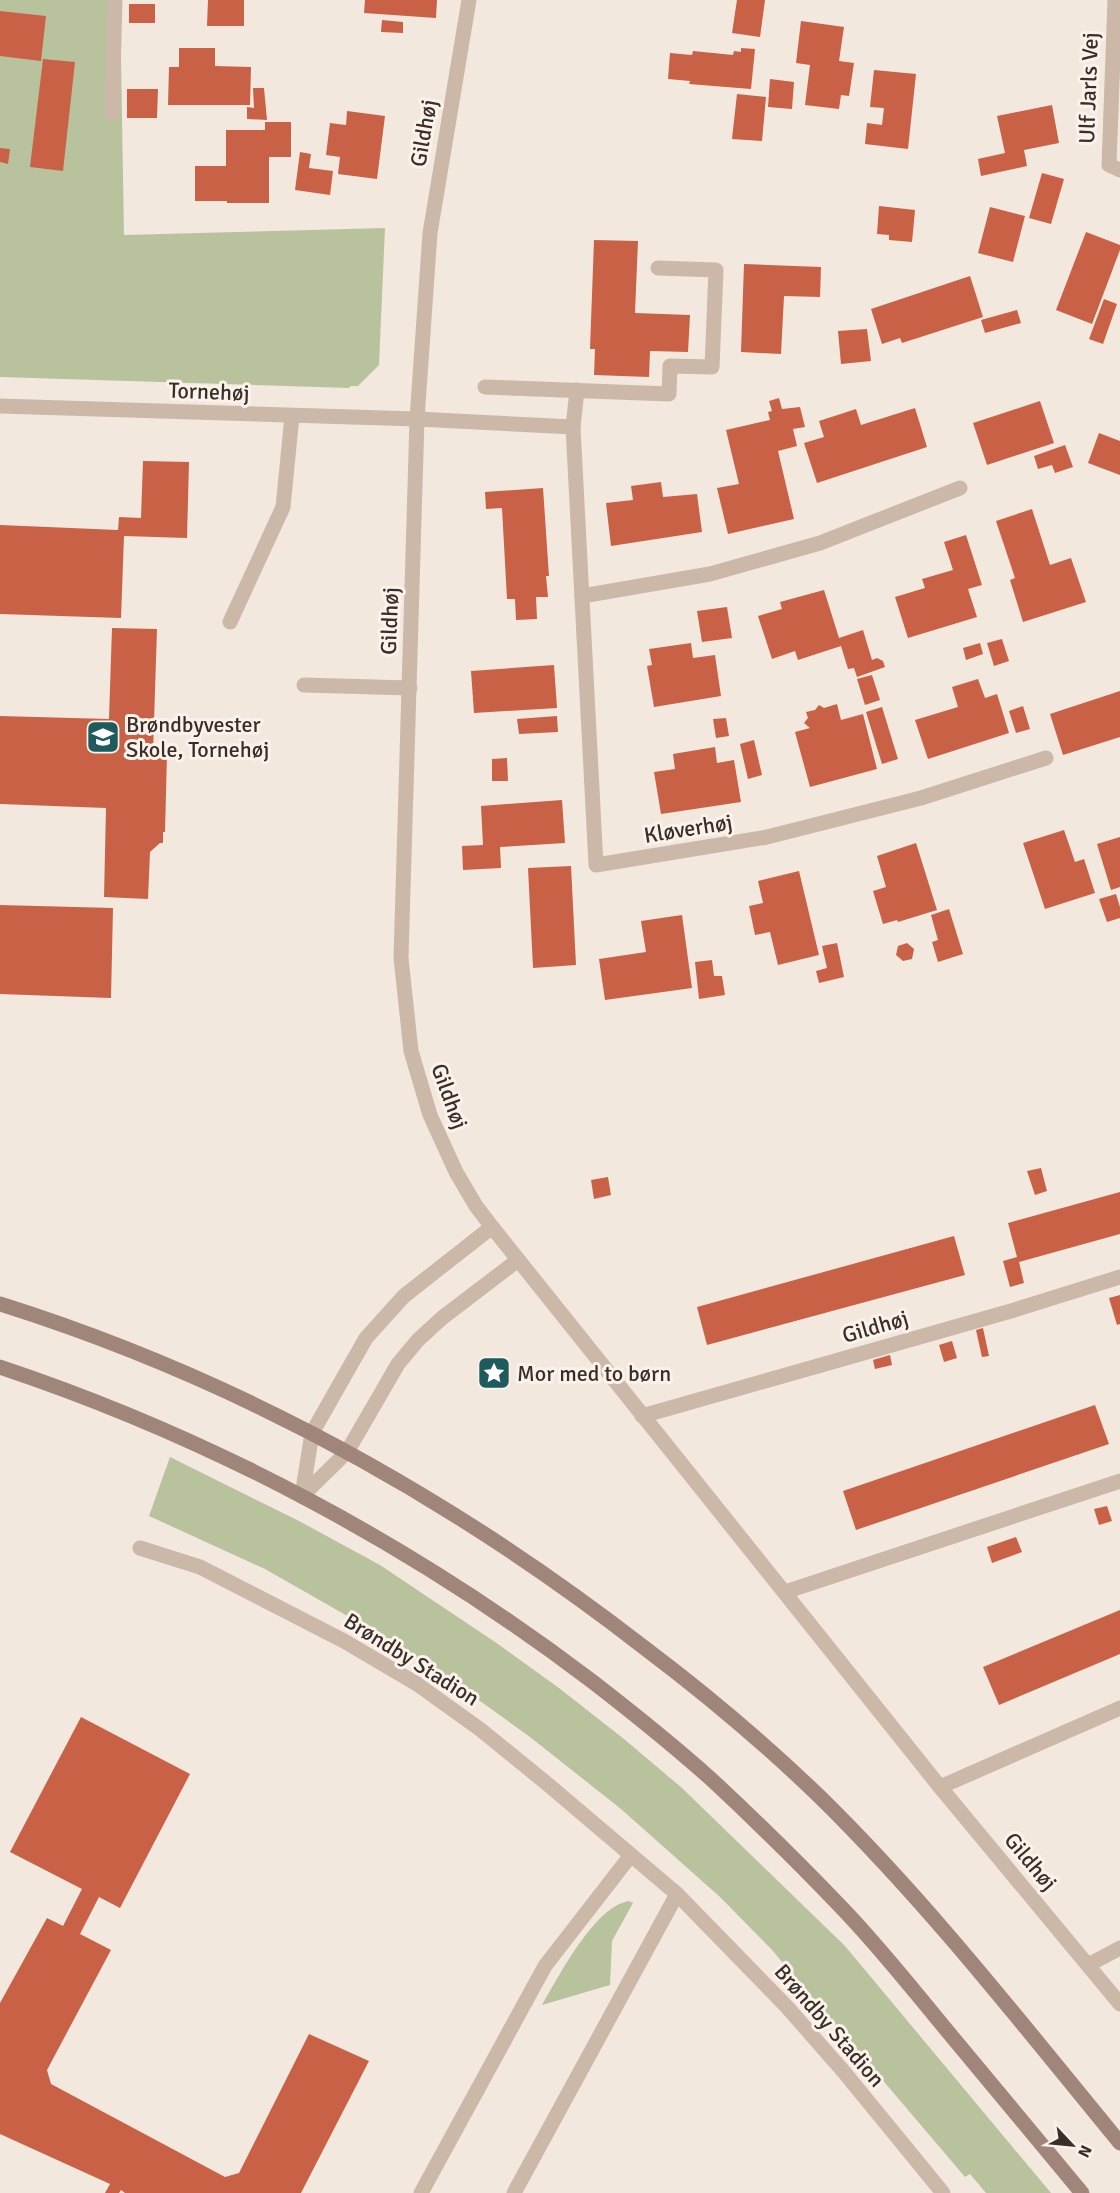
<svg xmlns="http://www.w3.org/2000/svg" width="1120" height="2193" viewBox="0 0 1120 2193" font-family="Signika,sans-serif">
<rect width="100%" height="100%" fill="#f3e8de"/>
<g fill="#b8c39d">
<polygon points="0,0 120,0 124,235 385,228 379,365 358,386 351,386 349,388 0,377"/>
<polygon points="170,1457 299,1521 380,1565 498,1644 559,1688 624,1739 682,1788 845,1946 1051,2193 986,2193 970,2174 965,2177 772,1950 720,1897 621,1809 530,1737 462,1688 372,1630 265,1569 149,1516"/>
<path d="M 629,1901 L 633,1903 L 612,1941 L 610,1985 L 542,2005 C 559,1976 595,1906 629,1901 Z"/>
</g>
<g fill="#c96146">
<polygon points="208,0 244,0 244,26 207,26"/>
<polygon points="365,0 437,0 436,18 364,13"/>
<polygon points="737,0 765,0 760,37 732,33"/>
<rect x="129" y="4" width="26" height="19"/>
<polygon points="0,11 46,16 41,61 0,56"/>
<polygon points="382,20 403,22 403,33 381,32"/>
<polygon points="801,21 844,27 839,61 854,63 849,96 841,95 839,109 805,105 810,65 796,63"/>
<polygon points="179,48 215,48 215,66 251,67 250,105 168,105 169,67 179,67"/>
<polygon points="741,48 755,49 751,89 689,84 690,81 668,79 670,53 692,55 693,51 733,55 734,51 741,52"/>
<polygon points="43,59 75,62 63,171 30,167"/>
<polygon points="874,70 916,74 908,149 865,144 867,123 882,125 884,108 870,107"/>
<polygon points="770,79 794,82 792,109 768,107"/>
<polygon points="253,88 264,88 267,120 247,119 247,107 254,108"/>
<polygon points="127,89 158,89 157,118 127,118"/>
<polygon points="737,94 766,97 762,141 732,139"/>
<polygon points="1052,105 1059,143 1024,150 1027,166 981,176 978,159 1005,153 997,116"/>
<polygon points="347,111 385,116 377,179 338,174 340,157 326,155 330,123 346,125"/>
<polygon points="265,122 291,122 291,157 269,157 269,203 227,203 227,201 195,201 195,166 226,166 226,130 265,130"/>
<polygon points="0,148 10,149 8,164 0,162"/>
<polygon points="300,152 311,154 309,168 333,171 330,195 295,190"/>
<polygon points="1042,173 1064,179 1051,224 1029,218"/>
<polygon points="879,206 915,210 912,242 889,240 889,235 877,234"/>
<polygon points="990,207 1025,216 1013,262 978,253"/>
<polygon points="1086,232 1120,245 1120,250 1092,324 1056,310"/>
<polygon points="594,240 638,241 635,313 690,315 688,352 650,351 649,377 594,375 595,349 590,349"/>
<polygon points="744,264 821,267 820,297 784,296 781,354 741,352"/>
<polygon points="970,276 983,317 902,343 900,338 882,344 871,309"/>
<polygon points="1104,299 1117,304 1103,344 1089,339"/>
<polygon points="1017,310 1021,323 985,333 981,320"/>
<polygon points="867,329 871,361 841,364 838,331"/>
<polygon points="779,398 782,409 800,407 805,427 793,429 797,446 778,451 794,519 728,534 717,488 739,484 726,430 770,420 768,412 772,411 769,401"/>
<polygon points="1040,401 1054,443 987,465 973,423"/>
<polygon points="915,408 927,447 817,483 804,443 824,437 819,421 856,409 861,425"/>
<polygon points="1099,433 1120,441 1120,475 1088,463"/>
<polygon points="1065,445 1073,467 1055,473 1052,465 1038,469 1034,456"/>
<polygon points="143,461 189,462 187,538 124,536 121,618 0,614 0,525 118,530 119,517 141,518"/>
<polygon points="661,482 663,497 697,494 702,532 611,546 606,503 633,500 631,486"/>
<polygon points="543,488 549,576 546,576 548,597 536,597 537,619 516,620 515,599 507,599 502,508 486,509 485,492"/>
<polygon points="1032,509 1050,565 1071,558 1086,602 1023,622 1010,580 1015,578 996,521"/>
<polygon points="966,535 982,585 968,589 977,617 908,638 895,597 925,588 922,579 953,570 944,542"/>
<polygon points="824,590 839,638 863,630 872,660 877,658 883,661 885,667 857,677 854,668 848,669 841,646 798,660 795,651 772,659 758,616 782,609 780,602"/>
<polygon points="727,607 732,638 702,642 697,611"/>
<polygon points="112,628 157,629 153,753 167,754 165,832 163,832 163,843 160,843 150,852 148,899 104,897 106,808 0,804 0,716 109,719"/>
<polygon points="1002,639 1009,661 994,666 987,643"/>
<polygon points="691,643 693,658 715,655 721,696 654,707 647,666 652,665 649,649"/>
<polygon points="980,643 983,654 966,660 963,648"/>
<polygon points="554,665 557,708 474,713 471,671"/>
<polygon points="872,675 880,700 865,705 857,679"/>
<polygon points="978,679 985,698 997,694 1009,733 928,759 915,720 958,707 952,687"/>
<polygon points="1120,691 1120,737 1063,755 1050,714"/>
<polygon points="837,704 841,720 863,714 877,769 810,787 795,732 810,728 804,723 808,718 806,712 815,710 819,705 824,708"/>
<polygon points="1023,706 1030,729 1016,733 1009,711"/>
<polygon points="882,707 898,759 882,764 866,712"/>
<polygon points="557,716 558,732 519,734 517,719"/>
<polygon points="726,718 729,736 716,738 713,719"/>
<polygon points="754,740 762,775 748,779 740,744"/>
<polygon points="715,747 717,763 734,760 741,802 661,814 654,772 675,769 673,754"/>
<polygon points="507,758 508,781 492,781 492,759"/>
<polygon points="562,800 565,843 500,847 501,868 463,870 462,846 483,845 481,806"/>
<polygon points="1064,830 1075,862 1084,859 1095,893 1045,909 1023,843"/>
<polygon points="1120,837 1120,887 1111,890 1097,844"/>
<polygon points="916,843 937,910 898,922 897,920 883,924 873,891 886,887 877,856"/>
<polygon points="571,866 576,965 533,968 528,868"/>
<polygon points="799,871 819,955 778,965 770,932 755,935 749,906 763,903 758,881"/>
<polygon points="1116,894 1120,907 1120,918 1107,922 1099,899"/>
<polygon points="0,905 113,908 111,998 0,994"/>
<polygon points="949,909 963,954 938,962 932,942 938,940 931,915"/>
<polygon points="682,915 692,988 605,1000 599,959 646,952 641,921"/>
<polygon points="837,943 844,977 819,983 816,971 827,968 822,946"/>
<polygon points="907,943 914,949 912,959 903,961 896,955 898,946"/>
<polygon points="712,960 714,976 722,976 725,995 699,999 695,962"/>
<polygon points="1041,1168 1047,1191 1035,1195 1027,1171"/>
<polygon points="608,1177 611,1195 594,1199 591,1180"/>
<polygon points="1120,1192 1120,1234 1019,1262 1024,1283 1010,1287 1003,1261 1017,1257 1008,1223"/>
<polygon points="954,1236 965,1275 707,1345 697,1307"/>
<polygon points="1120,1295 1120,1324 1117,1325 1109,1298"/>
<polygon points="983,1328 989,1356 982,1357 976,1330"/>
<polygon points="952,1341 957,1358 944,1362 939,1345"/>
<polygon points="890,1355 892,1365 875,1369 873,1360"/>
<polygon points="1095,1405 1109,1444 856,1530 843,1491"/>
<polygon points="1107,1506 1112,1521 1099,1525 1094,1509"/>
<polygon points="1016,1537 1022,1552 992,1563 987,1547"/>
<polygon points="1120,1610 1120,1654 999,1705 983,1667"/>
<polygon points="81,1717 190,1774 120,1908 99,1897 80,1934 111,1950 47,2070 51,2084 225,2177 239,2173 309,2034 369,2061 301,2193 125,2193 121,2190 119,2193 105,2193 110,2184 0,2134 0,2003 47,1918 63,1926 82,1889 10,1852"/>
</g>
<g fill="none" stroke-linecap="round" stroke-linejoin="round">
<g stroke="#ccb8a9" stroke-width="15">
<polyline points="485,387 669,394 670,366 712,367 716,270 658,268"/>
<polyline points="573,427 577,390"/>
<polyline points="230,622 283,507 292,416"/>
<polyline points="304,685 410,688"/>
</g>
<g stroke="#ccb8a9" stroke-width="15">
<polyline points="469,0 430,233 417,419 401,958 411,1051 430,1115 456,1172 476,1206 492,1227 940,1787 1120,2004"/>
<polyline points="1115,0 1109,165 1120,170"/>
<polyline points="112,113 115,0"/>
<polyline points="0,406 417,419 573,427 596,865 767,837 921,798 1046,758"/>
<polyline points="582,596 710,574 820,543 960,488"/>
<polyline points="642,1416 1011,1311 1120,1277"/>
<polyline points="302,1496 312,1433 366,1338 404,1296 492,1227"/>
<polyline points="302,1496 347,1452 398,1364 418,1340 442,1318 518,1260"/>
<polyline points="140,1548 200,1567 344,1641 417,1684 481,1730 545,1782 677,1894 787,2007 844,2072 943,2193"/>
<polyline points="785,1592 1120,1481"/>
<polyline points="940,1787 1120,1708"/>
<polyline points="1088,1965 1120,1948"/>
<polyline points="421,2193 545,1966 631,1855"/>
<polyline points="514,2193 677,1894"/>
</g>
<g stroke="#a0867a" stroke-width="15">
<path d="M 0,1304 C 235,1378 452,1498 646,1649 C 707,1695 765,1744 820,1797 C 929,1904 1023,2025 1120,2143"/>
<path d="M 0,1367 C 213,1438 414,1546 593,1682 C 633,1713 673,1745 711,1779 C 755,1820 798,1862 840,1906 C 877,1944 910,1986 944,2027 C 990,2082 1036,2138 1082,2193"/>
</g>
</g>
<defs>
<symbol id="school-square" viewBox="-11 -11 22 22"><rect x="-9" y="-9" width="18" height="18" rx="4" fill="#1d5b5c" stroke="#fbf3eb"/><path d="M0-5L7-2L0 1L-7-2ZM-4 1L0 2.5L4 1V4Q0 6-4 4Z" fill="#fff"/></symbol>
<symbol id="sight-square" viewBox="-11 -11 22 22"><rect x="-9" y="-9" width="18" height="18" rx="4" fill="#1d5b5c" stroke="#fbf3eb"/><path d="M0-6L1.8-2.2L6-1.7L2.9 1.2L3.7 5.4L0 3.3L-3.7 5.4L-2.9 1.2L-6-1.7L-1.8-2.2Z" fill="#fff"/></symbol>
</defs>
<g fill-rule="evenodd">
<use href="#school-square" x="84" y="718" width="38" height="38"/>
<use href="#sight-square" x="475" y="1354" width="38" height="38"/>
</g>
<g text-anchor="middle" stroke-width="6" stroke-linejoin="round" paint-order="stroke">
<g font-size="22" fill="#392e29" stroke="#fbf3eb">
<text transform="translate(1088 88) rotate(-88)" y="8">Ulf Jarls Vej</text>
<text transform="translate(423 133) rotate(-80)" y="8">Gildhøj</text>
<text transform="translate(209 391) rotate(2)" y="8">Tornehøj</text>
<text transform="translate(389 621) rotate(-88)" y="8">Gildhøj</text>
<text transform="translate(688 828) rotate(-9)" y="8">Kløverhøj</text>
<text transform="translate(450 1096) rotate(70)" y="8">Gildhøj</text>
<text transform="translate(875 1326) rotate(-16)" y="8">Gildhøj</text>
<text transform="translate(412 1659) rotate(32)" y="8">Brøndby Stadion</text>
<text transform="translate(1031 1861) rotate(50)" y="8">Gildhøj</text>
<text transform="translate(830 2025) rotate(49)" y="8">Brøndby Stadion</text>
</g>
<g font-size="22" fill="#392e29" stroke="#fbf3eb" text-anchor="start">
<text x="126" y="732">Brøndbyvester<tspan x="126" dy="25">Skole, Tornehøj</tspan></text>
<text x="517" y="1381">Mor med to børn</text>
</g>
</g>
<g transform="translate(1072 2145) rotate(116)" stroke="#fbf3eb" stroke-width="4.5" paint-order="stroke">
<path d="M0-4.5L10 22L0 15L-10 22Z" fill="#392e29"/>
<text y="-9" font-size="16" font-weight="bold" text-anchor="middle" fill="#392e29">N</text>
</g>
</svg>
